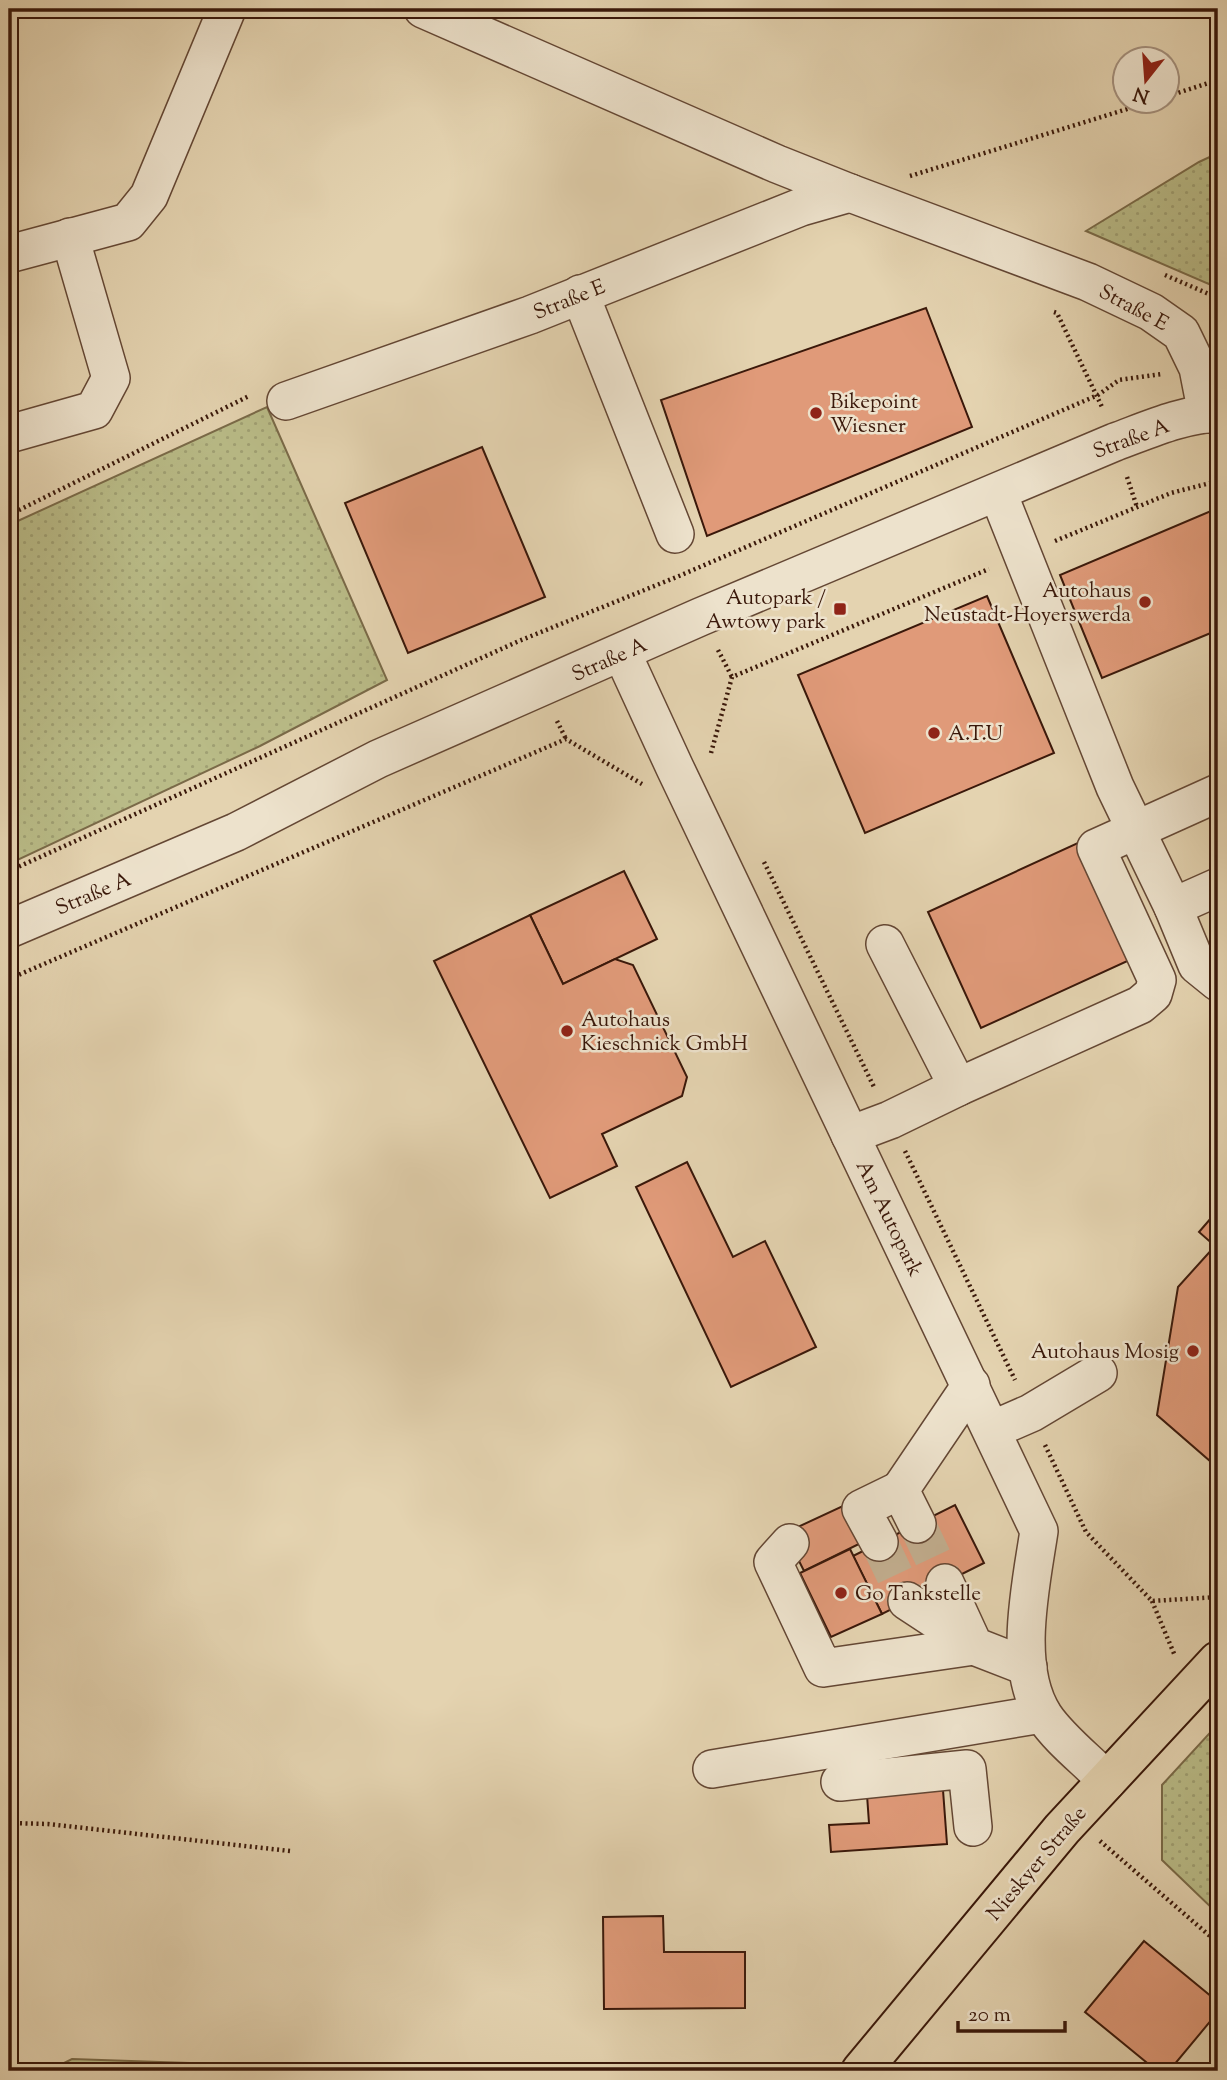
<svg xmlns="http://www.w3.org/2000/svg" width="1227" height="2080" viewBox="0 0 1227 2080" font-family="'Sorts Mill Goudy',serif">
<defs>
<pattern id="green-dots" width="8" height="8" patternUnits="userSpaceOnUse" patternTransform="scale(1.75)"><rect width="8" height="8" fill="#b9bb87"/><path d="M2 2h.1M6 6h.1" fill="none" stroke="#a0a073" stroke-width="1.8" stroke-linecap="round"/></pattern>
<pattern id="forest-firs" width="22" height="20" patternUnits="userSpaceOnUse" patternTransform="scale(1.75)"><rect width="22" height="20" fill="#b9bb87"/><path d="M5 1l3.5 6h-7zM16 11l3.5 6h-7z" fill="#a0a073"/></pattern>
</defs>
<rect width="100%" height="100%" fill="#e4d3b0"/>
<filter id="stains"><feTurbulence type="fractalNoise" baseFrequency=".00286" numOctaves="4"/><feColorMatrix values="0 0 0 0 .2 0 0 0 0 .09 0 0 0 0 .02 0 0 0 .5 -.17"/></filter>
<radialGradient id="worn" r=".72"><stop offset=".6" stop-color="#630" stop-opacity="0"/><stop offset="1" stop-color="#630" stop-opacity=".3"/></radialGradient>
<g fill="url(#green-dots)" stroke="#7a6a48" stroke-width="2">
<polygon points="1218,153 1218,288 1086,231 1199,162"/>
<polygon points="267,407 387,680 260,746 9,864 9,525"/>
<polygon points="1218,1724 1218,1914 1162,1860 1162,1785"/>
</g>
<polygon fill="url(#forest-firs)" stroke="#7a6a48" stroke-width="2" points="72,2059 421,2071 48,2071"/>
<g fill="#e09a79" stroke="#3a180a" stroke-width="2">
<polygon points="926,308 972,427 707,536 661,400"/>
<polygon points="482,447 545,597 408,653 345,503"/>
<polygon points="1218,508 1218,630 1102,678 1060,575"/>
<polygon points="987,596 1054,753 865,833 798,675"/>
<polygon points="1080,842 1134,958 981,1028 928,912"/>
<polygon points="624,871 657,939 563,984 530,915"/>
<polygon points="530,915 563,984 615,959 633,965 687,1077 682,1096 602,1134 617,1166 550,1198 434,961"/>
<polygon points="687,1162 733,1257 765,1241 816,1347 731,1387 636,1187"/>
<polygon points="1218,1210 1218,1468 1157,1415 1178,1287 1215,1246 1199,1232"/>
<polygon points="845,1505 863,1542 804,1571 785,1533"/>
<polygon points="955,1505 984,1563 882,1614 853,1556"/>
<polygon points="850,1549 882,1614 831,1637 800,1573"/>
<polygon points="943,1790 947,1844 831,1852 829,1825 869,1823 867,1795"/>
<polygon points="663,1916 664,1952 745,1952 745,2008 604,2009 603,1917"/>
<polygon points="1144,1941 1218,2002 1218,2012 1169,2071 1157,2071 1085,2012"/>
</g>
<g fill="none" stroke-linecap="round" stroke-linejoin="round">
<g stroke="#c2ae8f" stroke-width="37" stroke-dasharray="37 18" stroke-linecap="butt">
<polyline points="917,1524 945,1583"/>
<polyline points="879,1542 907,1601"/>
</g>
<defs>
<g id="minor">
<polyline points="423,9 777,164 850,193 1088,282 1151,312 1181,333 1198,368 1207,414"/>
<polyline points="9,254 128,222 149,196 227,9"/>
<polyline points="580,294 675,534"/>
<polyline points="286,401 530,315 801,207 850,193"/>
<polyline points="9,434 94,410 111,378 70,237"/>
<polyline points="998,493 1115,787 1173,907 1197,965 1218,982"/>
<path d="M 622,653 L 675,768 L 1039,1531 C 1031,1585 1012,1667 1044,1716 C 1060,1740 1087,1760 1107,1781"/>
<polyline points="1173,907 1218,887"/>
<path d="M 9,929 L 236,832 L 378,759 L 700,617 L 1115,442 C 1148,430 1183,414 1218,413"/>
<polyline points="885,944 958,1087"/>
<polyline points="850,1135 890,1120 958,1087 1140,1005 1153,994 1157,980 1096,848 1218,793"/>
<polyline points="992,1430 1031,1413 1098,1373"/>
<polyline points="917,1524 900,1490 971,1385"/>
<polyline points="879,1542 861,1509 900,1490"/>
<polyline points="790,1543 773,1562 823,1668 974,1646"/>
<polyline points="945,1583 974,1646 1028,1667"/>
<polyline points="907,1601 974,1645"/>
<polyline points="712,1769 1042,1714"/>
<polyline points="840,1782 967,1769 973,1827"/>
</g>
<polyline id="major" points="861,2071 1062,1829 1218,1661"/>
</defs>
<use href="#minor" stroke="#644734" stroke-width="40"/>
<use href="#major" stroke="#3a180a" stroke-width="42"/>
<g stroke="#3a180a" stroke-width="4.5" stroke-dasharray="2 3.5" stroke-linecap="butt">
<polyline points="1168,96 1218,80"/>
<polyline points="910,176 1150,102"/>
<polyline points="1165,275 1218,298"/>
<polyline points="1054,312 1057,313 1103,409"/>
<polyline points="1127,477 1137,507"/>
<polyline points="9,515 249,396"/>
<polyline points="1055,541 1171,493 1218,481"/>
<polyline points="718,650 732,677"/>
<polyline points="557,721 566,739"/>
<polyline points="711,753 732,677 989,569"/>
<polyline points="764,862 874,1087"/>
<polyline points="9,871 519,641 679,576 1098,395 1119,380 1162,374"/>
<polyline points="9,979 566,739 642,784"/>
<polyline points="905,1151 1015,1380"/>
<polyline points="1045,1445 1086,1532 1152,1601 1218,1597"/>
<polyline points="1152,1601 1175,1656"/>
<polyline points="9,1823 48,1824 290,1851"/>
<polyline points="1100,1841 1218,1943"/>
</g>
<use href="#minor" stroke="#ede2cc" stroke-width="37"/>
<use href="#major" stroke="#e4d3b0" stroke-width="38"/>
</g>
<g fill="#8f2418" stroke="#ede2cc" stroke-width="2.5">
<circle cx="816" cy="413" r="7"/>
<circle cx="1145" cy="602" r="7"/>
<rect x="833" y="602" width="14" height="14" rx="3.5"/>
<circle cx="934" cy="733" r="7"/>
<circle cx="567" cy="1031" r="7"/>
<circle cx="1193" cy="1351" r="7"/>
<circle cx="841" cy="1593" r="7"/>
</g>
<g text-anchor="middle" stroke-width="5" stroke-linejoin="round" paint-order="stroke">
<g font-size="21" fill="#3a180a" stroke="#ede2cc">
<text transform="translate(569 299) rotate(-22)" y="7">Straße E</text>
<text transform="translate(1134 307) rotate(28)" y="7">Straße E</text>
<text transform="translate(1131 438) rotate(-20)" y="7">Straße A</text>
<text transform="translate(609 659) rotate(-24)" y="7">Straße A</text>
<text transform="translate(93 893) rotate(-23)" y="7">Straße A</text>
<text transform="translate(890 1218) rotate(64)" y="7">Am Autopark</text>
<text transform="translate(1036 1863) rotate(-50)" y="7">Nieskyer Straße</text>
</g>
<g font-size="21" fill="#3a180a" stroke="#ede2cc" text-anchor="start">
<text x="830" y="408">Bikepoint<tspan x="830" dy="24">Wiesner</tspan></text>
<text x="1131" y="597" text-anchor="end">Autohaus<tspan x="1131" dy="24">Neustadt-Hoyerswerda</tspan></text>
<text x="826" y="604" text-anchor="end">Autopark /<tspan x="826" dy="24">Awtowy park</tspan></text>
<text x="948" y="740">A.T.U</text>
<text x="581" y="1026">Autohaus<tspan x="581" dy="24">Kieschnick GmbH</tspan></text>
<text x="1179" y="1358" text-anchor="end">Autohaus Mosig</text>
<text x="855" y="1600">Go Tankstelle</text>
</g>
</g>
<rect width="1227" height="2080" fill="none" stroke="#e4d3b0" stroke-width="35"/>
<rect x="10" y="10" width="1206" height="2059" fill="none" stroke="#3a180a" stroke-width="3.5"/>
<rect x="18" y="18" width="1192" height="2045" fill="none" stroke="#3a180a" stroke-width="2"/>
<g transform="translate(1146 80) rotate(197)"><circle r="33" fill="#ede2cc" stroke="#a5917e" stroke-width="2"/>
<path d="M0-5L12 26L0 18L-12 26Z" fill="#8f2418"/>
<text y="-10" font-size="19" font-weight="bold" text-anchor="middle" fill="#3a180a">N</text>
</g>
<path d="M958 2021v10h107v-10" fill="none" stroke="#3a180a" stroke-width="3.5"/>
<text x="968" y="2021" font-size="21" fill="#3a180a" stroke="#ede2cc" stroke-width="5" paint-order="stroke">20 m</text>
<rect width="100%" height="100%" filter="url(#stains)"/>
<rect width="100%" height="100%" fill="url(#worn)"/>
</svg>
